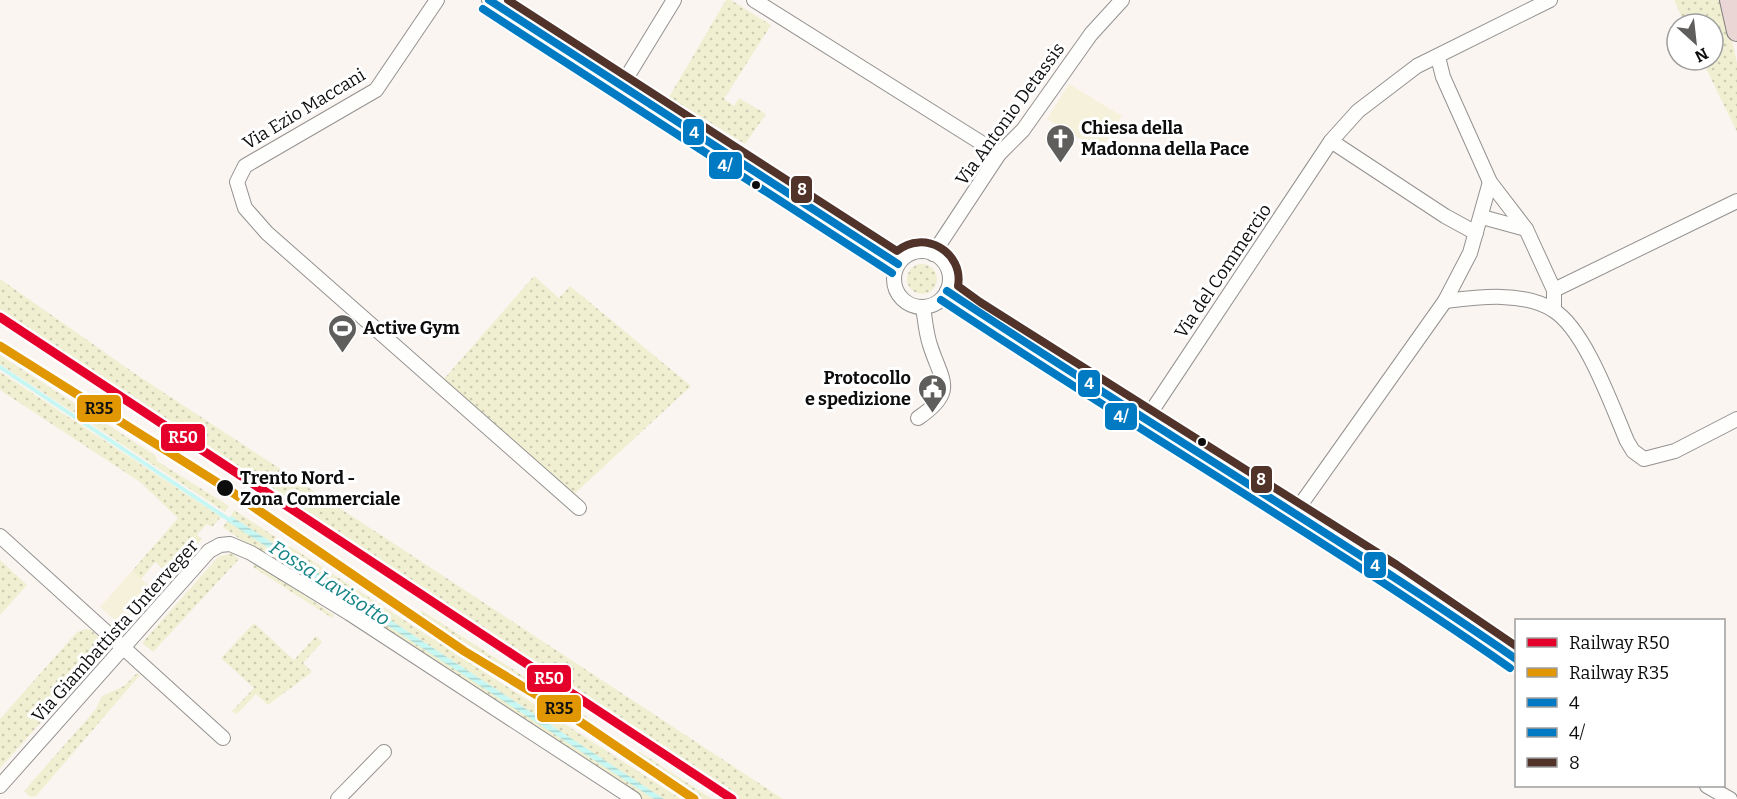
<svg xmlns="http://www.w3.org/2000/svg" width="1737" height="799" viewBox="0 0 1737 799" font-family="Bitter,serif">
<defs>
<pattern id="grass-dots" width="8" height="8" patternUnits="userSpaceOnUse" patternTransform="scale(1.5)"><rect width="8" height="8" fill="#f0efd1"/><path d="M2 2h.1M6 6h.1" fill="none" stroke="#cdccb2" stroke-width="1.8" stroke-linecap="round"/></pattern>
<pattern id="water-rules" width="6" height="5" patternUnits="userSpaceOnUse" patternTransform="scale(1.5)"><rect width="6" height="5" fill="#c7f7f3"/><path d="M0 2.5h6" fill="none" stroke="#aad3cf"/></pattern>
</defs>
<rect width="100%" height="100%" fill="#fbf5f1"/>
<g fill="url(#grass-dots)">
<polygon points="726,0 731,0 771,25 724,99 734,106 739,98 766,114 745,144 669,97"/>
<polygon points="1674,0 1723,0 1737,63 1737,132 1702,60 1713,60 1713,24 1685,24"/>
<circle cx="922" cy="279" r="15"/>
<polygon points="534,276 559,298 570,286 691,386 572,496 443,380"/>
<polygon points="0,279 137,375 783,799 739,799 65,357 0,314"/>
<polygon points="0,355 156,456 157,461 229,506 225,512 0,364"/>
<polygon points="0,372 221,517 212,527 207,524 197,535 202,539 197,544 192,543 167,573 155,562 141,579 132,571 178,518 140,482 0,390"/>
<polygon points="234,510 681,799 664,799 231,516"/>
<polygon points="227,521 265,544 654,799 643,799 240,539 223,527"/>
<polygon points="232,553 239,559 153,652 142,643 218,557"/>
<polygon points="0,560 27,585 0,615"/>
<polygon points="255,563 334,615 332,618 253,567"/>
<polygon points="421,610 590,719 595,727 422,615"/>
<polygon points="254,623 294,660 316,636 322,642 303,663 312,672 268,705 256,694 237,714 232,711 254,688 221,658"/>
<polygon points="85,629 91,630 106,644 106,650 0,768 0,719 77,632"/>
<polygon points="137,673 140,675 36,796 31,797 24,791 96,709 102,696 124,686"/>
<polygon points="631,751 640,752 712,799 703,799"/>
</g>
<g fill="#f6f1da">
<polygon points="1069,84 1122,116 1100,151 1047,119"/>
<polygon points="132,571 152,588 122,626 100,607"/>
</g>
<polygon fill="url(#water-rules)" points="231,516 664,799 654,799 227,521"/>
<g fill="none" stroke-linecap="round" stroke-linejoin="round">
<polyline stroke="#c7f7f3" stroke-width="4" points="0,367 231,521"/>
<defs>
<g id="minor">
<polyline points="437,0 376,90 245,166 237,182 245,208 267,233 579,508"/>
<polyline points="489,0 898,264"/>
<polyline points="754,0 999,154"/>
<polyline points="1438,57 1443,77 1490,182 1526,229 1554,290 1554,310"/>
<polyline points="622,85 674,0"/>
<polyline points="1331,141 1445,216 1476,233"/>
<polyline points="1482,217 1526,229"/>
<circle cx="922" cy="279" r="28"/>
<polyline points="933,254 999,154 1023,130 1091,34 1122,0"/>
<polyline points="1554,290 1737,201"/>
<polyline points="947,291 1054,362 1429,599 1516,659"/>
<path d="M 1445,301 C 1478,297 1523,291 1553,310 C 1585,329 1612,406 1627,441 L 1633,451 L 1644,459 L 1675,451 L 1737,419"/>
<path d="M 918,418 C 958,391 941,380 930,345 C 926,333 925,319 923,307"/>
<polyline points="1145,421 1331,141 1358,111 1417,66 1550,0"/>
<polyline points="1294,514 1445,301 1470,253 1490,182"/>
<polyline points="0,536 223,738"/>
<polyline points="0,786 209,551 220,545 230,544 251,553 349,613 634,799"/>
<polyline points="1707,786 1730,799"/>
<polyline points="338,799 384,752"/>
</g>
<polyline id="highway" points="1730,0 1737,31"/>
</defs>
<use href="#minor" stroke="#949190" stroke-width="16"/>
<use href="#highway" stroke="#817f7d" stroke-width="22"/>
<use href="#minor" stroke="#fefefd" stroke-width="14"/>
<use href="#highway" stroke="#ead6d4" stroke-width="20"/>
<defs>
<g id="bus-1">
<polyline points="489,0 898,264"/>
<path d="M 947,291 C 1135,416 1330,531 1516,659"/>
</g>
<g id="bus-2">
<polyline points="483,9 892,273"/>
<path d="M 941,300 C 1129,425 1324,539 1510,668"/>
</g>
<path id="bus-3" d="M 508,0 L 897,251 C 924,229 964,252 958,286 L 980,302 L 1397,565 L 1516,646"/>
</defs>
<use href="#bus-1" stroke="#fff" stroke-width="12"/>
<use href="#bus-2" stroke="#fff" stroke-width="12"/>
<use href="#bus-3" stroke="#fff" stroke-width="12"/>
<use href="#bus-1" stroke="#007bc3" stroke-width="8"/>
<use href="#bus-2" stroke="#007bc3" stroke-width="8"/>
<use href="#bus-3" stroke="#52332a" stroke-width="8"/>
<defs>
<polyline id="rail-1" points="0,317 732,799"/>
<polyline id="rail-2" points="0,346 226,488 464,651 573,717 694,799"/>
</defs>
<use href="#rail-1" stroke="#fff" stroke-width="14"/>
<use href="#rail-2" stroke="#fff" stroke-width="14"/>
<use href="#rail-1" stroke="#e4002b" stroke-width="9"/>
<use href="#rail-2" stroke="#e09701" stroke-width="9"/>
</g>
<defs>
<symbol id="church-pin" viewBox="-11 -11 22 30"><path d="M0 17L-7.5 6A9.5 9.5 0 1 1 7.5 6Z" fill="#605e5d" stroke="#fff"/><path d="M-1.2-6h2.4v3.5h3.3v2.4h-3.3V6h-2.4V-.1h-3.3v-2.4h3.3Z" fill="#fff"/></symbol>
<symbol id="stadium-pin" viewBox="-11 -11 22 30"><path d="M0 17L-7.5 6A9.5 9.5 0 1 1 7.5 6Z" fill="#605e5d" stroke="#fff"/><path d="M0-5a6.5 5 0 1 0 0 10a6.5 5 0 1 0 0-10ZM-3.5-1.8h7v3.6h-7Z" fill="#fff"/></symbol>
<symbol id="civic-pin" viewBox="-11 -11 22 30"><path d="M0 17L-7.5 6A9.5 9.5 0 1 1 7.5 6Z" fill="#605e5d" stroke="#fff"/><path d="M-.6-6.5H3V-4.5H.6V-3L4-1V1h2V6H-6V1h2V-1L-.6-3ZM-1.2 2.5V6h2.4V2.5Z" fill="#fff"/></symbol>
</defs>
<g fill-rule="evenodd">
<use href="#church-pin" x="1044" y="122" width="33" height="45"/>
<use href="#stadium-pin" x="326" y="312" width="33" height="45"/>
<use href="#civic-pin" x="916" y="372" width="33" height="45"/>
</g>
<g fill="#0d0d0d" stroke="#fff" stroke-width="2">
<circle cx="756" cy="185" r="5"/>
<circle cx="1202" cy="442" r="5"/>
<circle cx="225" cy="488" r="9"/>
</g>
<g text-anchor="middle" stroke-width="6" stroke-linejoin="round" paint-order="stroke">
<g font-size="18" fill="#0d0d0d" stroke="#fff">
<text transform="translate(304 109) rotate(-31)" y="6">Via Ezio Maccani</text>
<text transform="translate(1010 114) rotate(-54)" y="6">Via Antonio Detassis</text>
<text transform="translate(1223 271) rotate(-56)" y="6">Via del Commercio</text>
<text transform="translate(115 631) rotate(-48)" y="6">Via Giambattista Unterveger</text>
</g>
<g font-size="18" font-weight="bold" fill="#0d0d0d" stroke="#fff" text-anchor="start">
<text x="1081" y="134">Chiesa della<tspan x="1081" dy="21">Madonna della Pace</tspan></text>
<text x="363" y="334">Active Gym</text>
<text x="911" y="384" text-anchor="end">Protocollo<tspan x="911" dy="21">e spedizione</tspan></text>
</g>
<g font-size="18" font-weight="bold" fill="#0d0d0d" stroke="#fff" text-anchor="start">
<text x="240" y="484">Trento Nord -<tspan x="240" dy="21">Zona Commerciale</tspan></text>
</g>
<g font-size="20" font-style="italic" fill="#138385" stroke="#fff">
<text transform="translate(330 583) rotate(33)" y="7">Fossa Lavisotto</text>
</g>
</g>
<g stroke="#fff" stroke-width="2">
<rect x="682" y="118" width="23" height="28" rx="6" fill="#007bc3"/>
<rect x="708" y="151" width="35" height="29" rx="6" fill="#007bc3"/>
<rect x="790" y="175" width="23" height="29" rx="6" fill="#52332a"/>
<rect x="1077" y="369" width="24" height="29" rx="6" fill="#007bc3"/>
<rect x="76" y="394" width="46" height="29" rx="6" fill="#e09701"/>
<rect x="1104" y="402" width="34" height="29" rx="6" fill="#007bc3"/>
<rect x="160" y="423" width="46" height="29" rx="6" fill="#e4002b"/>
<rect x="1250" y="465" width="23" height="29" rx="6" fill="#52332a"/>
<rect x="1363" y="551" width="24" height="28" rx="6" fill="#007bc3"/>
<rect x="526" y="664" width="46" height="29" rx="6" fill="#e4002b"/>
<rect x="536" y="694" width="46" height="29" rx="6" fill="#e09701"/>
</g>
<g font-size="16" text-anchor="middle" font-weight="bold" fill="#fff">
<text x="694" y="138">4</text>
<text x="725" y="171">4/</text>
<text x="802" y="195">8</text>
<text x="1089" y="389">4</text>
<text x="1121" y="422">4/</text>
<text x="183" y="443">R50</text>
<text x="1261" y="485">8</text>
<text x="1375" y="571">4</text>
<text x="549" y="684">R50</text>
</g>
<g font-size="16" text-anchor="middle" font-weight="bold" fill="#111">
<text x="99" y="414">R35</text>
<text x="559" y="714">R35</text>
</g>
<rect x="1515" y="619" width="210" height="168" fill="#ffffff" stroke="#9e9e9e" stroke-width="1.5"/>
<rect x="1527" y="638" width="30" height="9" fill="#e4002b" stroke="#9e9e9e" stroke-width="1.5"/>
<text x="1569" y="649" font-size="18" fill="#0d0d0d">Railway R50</text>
<rect x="1527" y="668" width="30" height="9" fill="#e09701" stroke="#9e9e9e" stroke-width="1.5"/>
<text x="1569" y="679" font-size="18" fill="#0d0d0d">Railway R35</text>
<rect x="1527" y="698" width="30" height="9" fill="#007bc3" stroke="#9e9e9e" stroke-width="1.5"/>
<text x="1569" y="709" font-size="18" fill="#0d0d0d">4</text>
<rect x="1527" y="728" width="30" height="9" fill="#007bc3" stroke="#9e9e9e" stroke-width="1.5"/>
<text x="1569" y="739" font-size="18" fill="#0d0d0d">4/</text>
<rect x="1527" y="758" width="30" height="9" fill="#52332a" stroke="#9e9e9e" stroke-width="1.5"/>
<text x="1569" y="769" font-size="18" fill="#0d0d0d">8</text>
<g transform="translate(1695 42) rotate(153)"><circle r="28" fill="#ffffff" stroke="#9e9e9e" stroke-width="1.5"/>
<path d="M0-4.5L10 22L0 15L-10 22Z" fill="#605e5d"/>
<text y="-9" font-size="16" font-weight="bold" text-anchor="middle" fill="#0d0d0d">N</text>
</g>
</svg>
